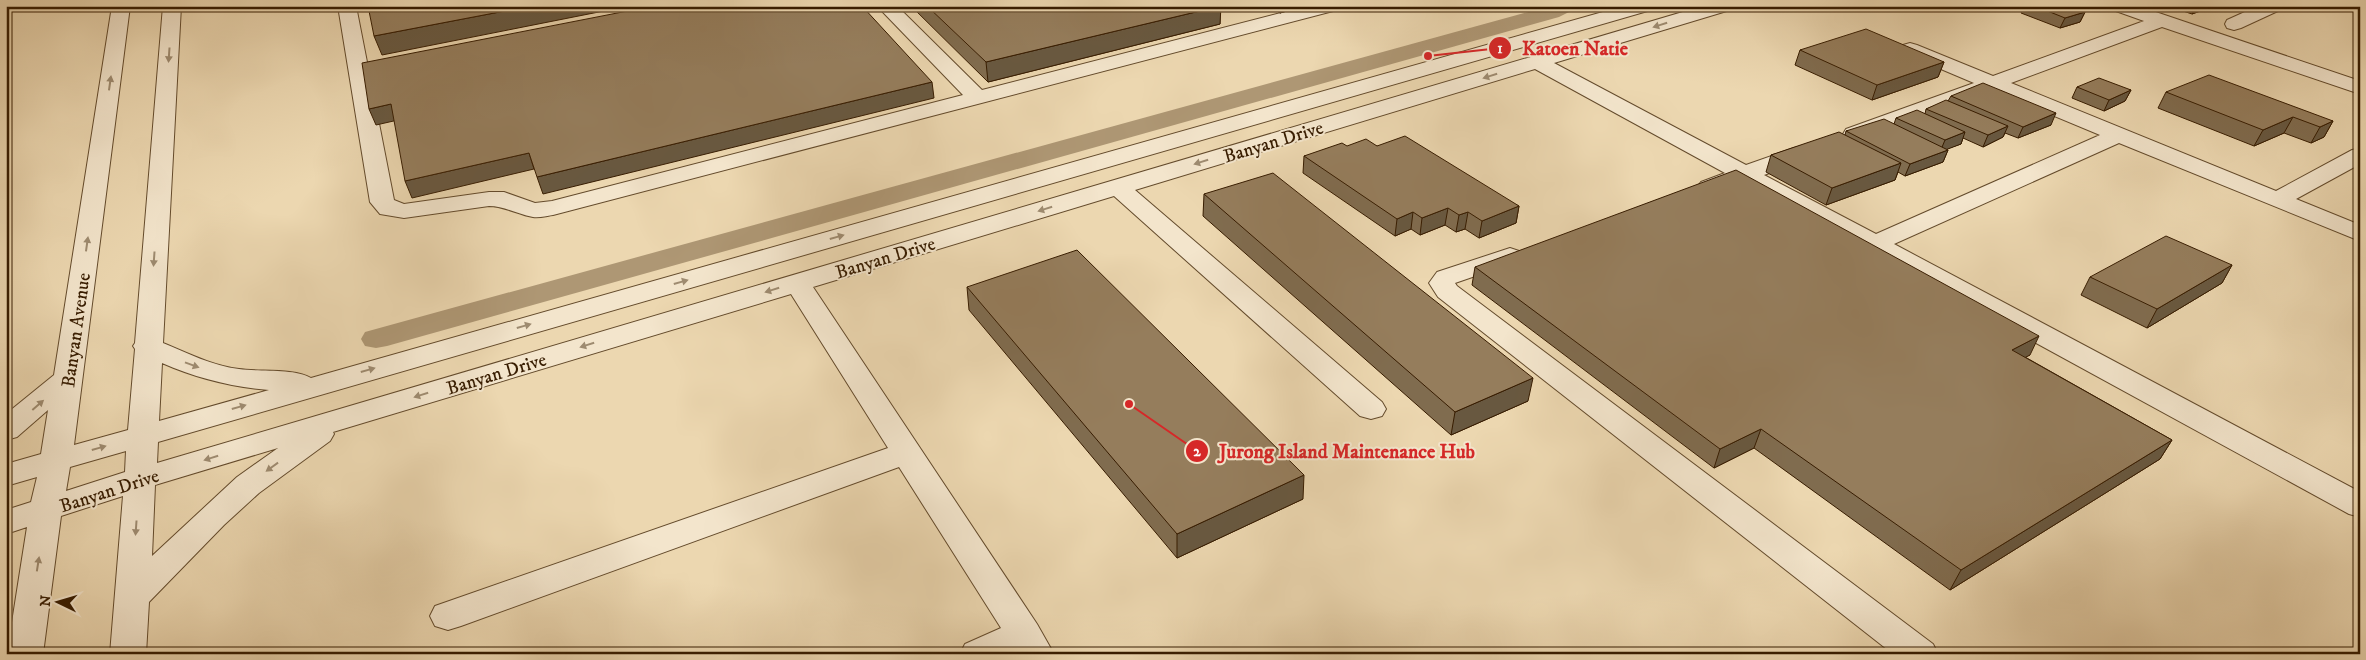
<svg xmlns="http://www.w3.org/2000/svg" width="2366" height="660" viewBox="0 0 2366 660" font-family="'IM FELL DW Pica',serif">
<rect width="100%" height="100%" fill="#ecd7b0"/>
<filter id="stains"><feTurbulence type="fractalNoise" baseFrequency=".004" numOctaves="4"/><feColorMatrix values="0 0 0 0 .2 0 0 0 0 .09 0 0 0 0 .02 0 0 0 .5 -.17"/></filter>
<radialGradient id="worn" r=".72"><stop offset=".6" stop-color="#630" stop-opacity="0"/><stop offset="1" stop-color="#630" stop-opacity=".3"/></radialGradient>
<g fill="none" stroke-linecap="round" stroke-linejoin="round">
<polygon fill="#ae9774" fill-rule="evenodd" points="1550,6 1576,6 1573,10 1559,17 387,346 376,348 365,346 361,339 365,332"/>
<defs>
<g id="minor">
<path d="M 112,6 L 130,6 L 74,445 L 128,430 L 135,349 L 133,346 L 135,343 L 163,6 L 181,6 L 163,343 C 187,353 213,366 239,369 C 259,372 295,368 311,378 L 1624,6 L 1654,6 L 1651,10 L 158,442 L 157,463 L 1703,6 L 1733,6 L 1730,10 L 1554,63 L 1746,165 L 1794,148 L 1802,146 L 1810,148 L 1813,153 L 1810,158 L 1764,175 L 1876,234 L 2100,135 L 1992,90 L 1862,139 L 1854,141 L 1846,139 L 1843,134 L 1846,129 L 1974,83 L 1903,53 L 1900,49 L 1903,45 L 1910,43 L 1917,45 L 1993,76 L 2144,21 L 2113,10 L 2110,6 L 2138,6 L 2360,81 L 2360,94 L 2162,27 L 2011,83 L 2276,191 L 2352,150 L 2360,148 L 2360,164 L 2296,199 L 2360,225 L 2360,241 L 2119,143 L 1894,244 L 2360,492 L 2360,517 L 2349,514 L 1743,183 L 1709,194 L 1701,192 L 1697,187 L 1701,182 L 1725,173 L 1535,69 L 1135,190 L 1382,402 L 1386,409 L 1382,416 L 1371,419 L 1360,416 L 1114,196 L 813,287 L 1037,624 L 1054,654 L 960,654 L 965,644 L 1001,628 L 899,467 L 461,626 L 448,630 L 435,626 L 430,616 L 435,606 L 888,448 L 791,294 L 333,432 L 334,434 L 330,441 L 259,493 L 224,525 L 149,602 L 146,654 L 110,654 L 123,496 L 61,516 L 43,654 L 7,654 L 27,527 L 6,534 L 6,510 L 31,502 L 37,477 L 6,486 L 6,464 L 41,454 L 48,410 L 17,437 L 6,440 L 6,414 L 54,375 ZM 162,363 C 196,378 232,387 269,390 L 159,421 ZM 278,448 L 237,477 L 152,556 L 155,485 ZM 126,451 L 125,472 L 66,491 L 70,467 Z"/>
<path d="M 338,6 L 356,6 L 394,200 L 404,204 L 489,192 L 504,192 L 535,203 L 552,201 L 963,95 L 877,6 L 897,6 L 982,90 L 1308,6 L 1340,6 L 1337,10 L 553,215 C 546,216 539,218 533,217 C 517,214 504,206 489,206 L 404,218 L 380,214 L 370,202 Z"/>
<polygon points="2258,6 2283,6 2280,10 2241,28 2234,30 2227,28 2225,24 2227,20"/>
<polygon points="1510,248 1519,251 1523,256 1519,261 1455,283 1457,286 1933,644 1938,654 1893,654 1438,297 1429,283 1437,272"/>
</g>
</defs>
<use href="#minor" stroke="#644b2c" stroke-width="2"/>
<use href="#minor" fill="#f3e5cc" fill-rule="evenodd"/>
</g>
<g fill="#806c4f" stroke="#371c00">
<polygon points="911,6 1220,6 1220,24 988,82"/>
<polygon points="1269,6 1304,6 1280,13"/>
<polygon points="2024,6 2070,6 2085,12 2080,22 2060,28 2021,13"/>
<polygon points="2168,6 2214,6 2192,14"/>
<polygon points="1800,50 1944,62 1938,77 1872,100 1795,65"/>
<polygon points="2077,87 2131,90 2125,101 2104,111 2072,98"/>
<polygon points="2166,92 2333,121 2324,137 2311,143 2284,133 2254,146 2158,108"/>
<polygon points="1951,96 2051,125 2018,138 2005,133 2003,137 1983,147 1963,138 1961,144 1946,149 1948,150 1943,162 1905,176 1898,172 1895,180 1826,205 1766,172 1771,155 1845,135 1846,131 1894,124 1896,118 1925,114 1926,109 1948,101"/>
<polygon points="1377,146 1519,206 1516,223 1479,238 1465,229 1456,232 1445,225 1420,235 1411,229 1395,236 1303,173 1304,156"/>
<polygon points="1204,194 1528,401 1451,435 1203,216"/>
<polygon points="2232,265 2222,283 2147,328 2081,295 2090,277"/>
<polygon points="1475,267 2030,355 2025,357 2172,440 2160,459 1950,590 1754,448 1714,468 1472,285"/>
<polygon points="967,287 1303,499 1177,558 969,310"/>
</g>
<g fill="#685840" stroke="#371c00">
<polygon points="531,6 629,6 382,55 374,36"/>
<polygon points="1221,6 1220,24 988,82 986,62"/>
<polygon points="1280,6 1304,6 1280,13"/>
<polygon points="2197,6 2214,6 2192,14"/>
<polygon points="2085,12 2080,22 2060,28 2065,18"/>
<polygon points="1944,62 1938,77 1872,100 1877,85"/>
<polygon points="932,82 934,98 543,194 537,177"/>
<polygon points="2131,90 2125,101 2104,111 2109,100"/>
<polygon points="391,104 398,120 376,125 369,109"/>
<polygon points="2056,113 2051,125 2018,138 2023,127"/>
<polygon points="2293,117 2284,133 2254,146 2263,130"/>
<polygon points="2333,121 2324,137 2311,143 2320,127"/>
<polygon points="2008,126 2003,137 1983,147 1988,135"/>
<polygon points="1965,132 1961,144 1940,152 1945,140"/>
<polygon points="1948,150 1943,162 1905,176 1910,164"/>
<polygon points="529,153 534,169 412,198 405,181"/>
<polygon points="1901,163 1895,180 1826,205 1832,188"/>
<polygon points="1519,206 1516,223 1479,238 1482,221"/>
<polygon points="1448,208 1445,225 1420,235 1422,218"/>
<polygon points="1413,212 1411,229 1395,236 1397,219"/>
<polygon points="1468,212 1465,229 1456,232 1459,215"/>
<polygon points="2232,265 2222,283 2147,328 2157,309"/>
<polygon points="2039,336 2030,355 2003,369 2012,350"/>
<polygon points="1533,378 1528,401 1451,435 1455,412"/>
<polygon points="1761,429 1754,448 1714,468 1720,449"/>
<polygon points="2172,440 2160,459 1950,590 1961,570"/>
<polygon points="1304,475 1303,499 1177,558 1177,534"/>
</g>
<g fill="#957d5c" stroke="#371c00">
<polygon points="368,6 531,6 374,36"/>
<polygon points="653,6 862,6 932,82 537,177 529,153 405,181 391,104 369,109 362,63"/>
<polygon points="927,6 1221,6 986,62"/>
<polygon points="2035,6 2070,6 2085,12 2065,18"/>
<polygon points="1866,29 1944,62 1877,85 1800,50"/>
<polygon points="2209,75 2333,121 2320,127 2293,117 2263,130 2166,92"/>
<polygon points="2099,78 2131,90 2109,100 2077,87"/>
<polygon points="1983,83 2056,113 2023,127 1951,96"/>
<polygon points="1946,100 2008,126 1988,135 1926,109"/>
<polygon points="1917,110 1965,132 1945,140 1896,118"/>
<polygon points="1884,119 1948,150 1910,164 1846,131"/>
<polygon points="1839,132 1901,163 1832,188 1771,155"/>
<polygon points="1405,136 1519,206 1482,221 1468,212 1459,215 1448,208 1422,218 1413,212 1397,219 1304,156 1342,143 1347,146 1366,139 1377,146"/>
<polygon points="1736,170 2039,336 2012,350 2172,440 1961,570 1761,429 1720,449 1475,267"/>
<polygon points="1273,173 1533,378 1455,412 1204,194"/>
<polygon points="2166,236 2232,265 2157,309 2090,277"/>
<polygon points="1077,250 1304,475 1177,534 967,287"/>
</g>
<defs><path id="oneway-solid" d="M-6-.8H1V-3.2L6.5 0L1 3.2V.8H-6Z" transform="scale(1.25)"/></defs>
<g fill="#9e8b70">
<use href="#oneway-solid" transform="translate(1660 25) rotate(163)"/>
<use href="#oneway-solid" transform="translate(169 55) rotate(94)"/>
<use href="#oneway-solid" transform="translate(1490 76) rotate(163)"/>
<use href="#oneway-solid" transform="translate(110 83) rotate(-82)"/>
<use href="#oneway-solid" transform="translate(1201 162) rotate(163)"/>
<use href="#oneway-solid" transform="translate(1045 209) rotate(163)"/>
<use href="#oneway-solid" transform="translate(837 237) rotate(-16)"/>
<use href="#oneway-solid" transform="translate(87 244) rotate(-82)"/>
<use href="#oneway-solid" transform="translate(154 259) rotate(94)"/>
<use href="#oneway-solid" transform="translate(681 282) rotate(-16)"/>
<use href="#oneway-solid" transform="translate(772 290) rotate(163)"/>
<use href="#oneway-solid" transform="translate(524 326) rotate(-16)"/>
<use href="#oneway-solid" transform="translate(587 345) rotate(163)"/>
<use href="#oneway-solid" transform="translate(192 365) rotate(20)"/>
<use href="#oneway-solid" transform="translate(368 370) rotate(-16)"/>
<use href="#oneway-solid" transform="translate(421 395) rotate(163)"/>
<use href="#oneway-solid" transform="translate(38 405) rotate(-41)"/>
<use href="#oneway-solid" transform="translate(239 407) rotate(-16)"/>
<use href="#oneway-solid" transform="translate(99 448) rotate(-16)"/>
<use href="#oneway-solid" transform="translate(211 458) rotate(163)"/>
<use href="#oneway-solid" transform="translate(272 467) rotate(144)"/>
<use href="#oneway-solid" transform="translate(136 528) rotate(94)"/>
<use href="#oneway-solid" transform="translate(38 564) rotate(-81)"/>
</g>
<g text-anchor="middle" stroke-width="4" stroke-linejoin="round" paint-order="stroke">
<g font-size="19" fill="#371c00" stroke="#f3e5cc">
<text transform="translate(1273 141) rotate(-17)" y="7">Banyan Drive</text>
<text transform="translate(885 257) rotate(-17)" y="7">Banyan Drive</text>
<text transform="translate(75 330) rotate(-82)" y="7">Banyan Avenue</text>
<text transform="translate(496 373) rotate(-17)" y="7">Banyan Drive</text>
<text transform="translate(109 490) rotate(-18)" y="7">Banyan Drive</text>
</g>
</g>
<path fill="none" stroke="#d62828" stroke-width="2" d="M1428 56L1500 48M1129 404L1197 451"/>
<g fill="#d62828" stroke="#f3e5cc" stroke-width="2">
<circle cx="1428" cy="56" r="5"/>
<circle cx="1129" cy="404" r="5"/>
<circle cx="1500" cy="48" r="12"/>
<circle cx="1197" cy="451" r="12"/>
</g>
<g font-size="15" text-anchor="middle" font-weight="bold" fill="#fff">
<text x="1500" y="53">1</text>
<text x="1197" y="456">2</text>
</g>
<g font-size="20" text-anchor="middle" font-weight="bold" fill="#d62828" stroke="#f3e5cc" stroke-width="4" stroke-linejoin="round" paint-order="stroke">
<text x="1575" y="55">Katoen Natie</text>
<text x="1347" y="458">Jurong Island Maintenance Hub</text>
</g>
<rect width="2366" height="660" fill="none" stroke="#ecd7b0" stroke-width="25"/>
<rect x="8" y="8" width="2351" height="645" fill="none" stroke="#371c00" stroke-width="2.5"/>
<rect x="12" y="12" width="2341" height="635" fill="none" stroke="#371c00"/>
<g transform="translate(58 602) rotate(275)" stroke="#f3e5cc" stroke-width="4" paint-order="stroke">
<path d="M0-4L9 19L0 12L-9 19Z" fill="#371c00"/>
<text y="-8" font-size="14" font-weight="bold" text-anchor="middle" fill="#371c00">N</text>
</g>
<rect width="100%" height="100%" filter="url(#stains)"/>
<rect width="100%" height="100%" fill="url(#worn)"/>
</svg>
